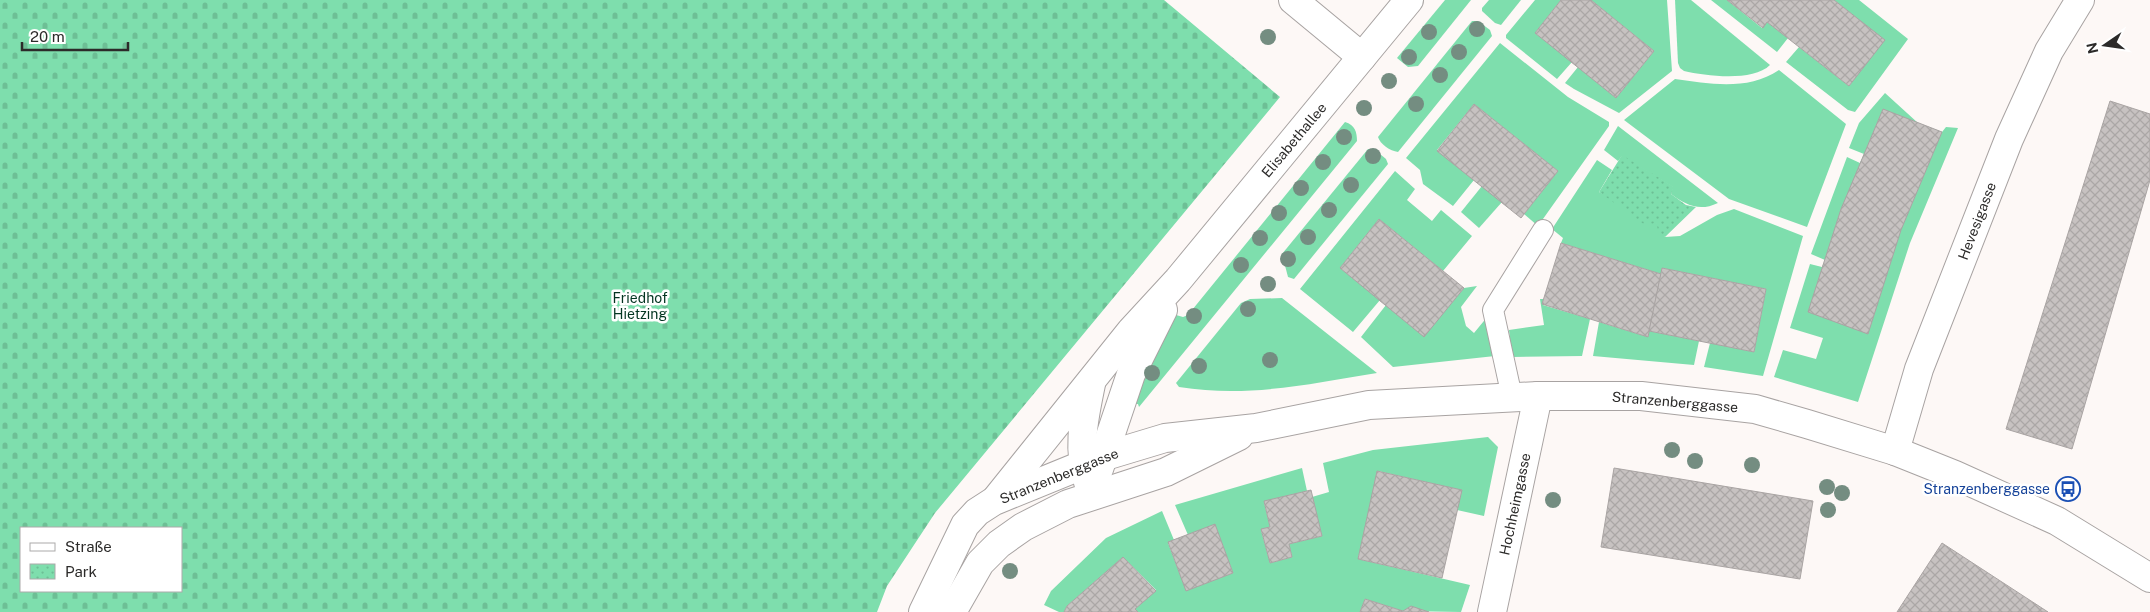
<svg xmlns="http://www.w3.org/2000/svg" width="2150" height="612" viewBox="0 0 2150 612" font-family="'Public Sans',sans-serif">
<defs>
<pattern id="cemetery-stones" width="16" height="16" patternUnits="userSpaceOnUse" patternTransform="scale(1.25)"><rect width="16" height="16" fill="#7edead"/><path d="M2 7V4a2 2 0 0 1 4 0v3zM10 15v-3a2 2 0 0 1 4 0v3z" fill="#6dbf95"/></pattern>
<pattern id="park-dots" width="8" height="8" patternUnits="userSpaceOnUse" patternTransform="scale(1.25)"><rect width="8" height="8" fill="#7edead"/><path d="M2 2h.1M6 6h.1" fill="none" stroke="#6dbf95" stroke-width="1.8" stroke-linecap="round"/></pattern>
<pattern id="building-cross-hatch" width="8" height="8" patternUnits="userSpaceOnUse" patternTransform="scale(1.25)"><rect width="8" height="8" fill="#c7c2c1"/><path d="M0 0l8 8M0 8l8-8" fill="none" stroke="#aba7a6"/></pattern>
</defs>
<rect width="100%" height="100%" fill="#fdf8f6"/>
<g fill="#7edead">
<polygon points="1445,0 1471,0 1418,66 1408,67 1397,58"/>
<polygon points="1489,0 1521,0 1501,25 1495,23 1482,11 1482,8"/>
<polygon points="1535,0 1561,0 1535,33 1572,62 1557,79 1506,38 1506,35"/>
<polygon points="1591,0 1667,0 1672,71 1619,113 1574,89 1565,83 1578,67 1616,98 1654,51"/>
<path d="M 1675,0 L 1691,0 L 1770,65 C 1753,82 1706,76 1684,71 L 1680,68 L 1678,63 Z"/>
<polygon points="1711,0 1727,0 1762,28 1767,22 1788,38 1777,52"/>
<polygon points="1834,0 1859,0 1908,39 1855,112 1848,110 1786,62 1799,47 1849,86 1884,40"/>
<path d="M 1472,21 L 1478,21 L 1490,30 L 1492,36 L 1398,152 C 1390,151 1380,144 1378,137 Z"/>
<polygon points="1500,43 1568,97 1609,122 1609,126 1538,226 1524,214 1558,171 1474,104 1437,150 1474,180 1453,206 1423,184 1420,170 1406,158"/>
<path d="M 1779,70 L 1846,124 L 1807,227 L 1729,199 L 1624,120 L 1675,79 C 1710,84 1748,91 1779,70 Z"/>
<polygon points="1885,93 1918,123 1942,132 1946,127 1958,128 1910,243 1858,402 1774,377 1783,350 1816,359 1823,338 1790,328 1810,264 1822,267 1825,260 1811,254 1847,157 1860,163 1864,154 1849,148 1859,123"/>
<path d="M 1345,122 C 1355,125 1357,132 1357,141 L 1139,407 L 1138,404 L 1133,404 L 1159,337 L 1176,315 L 1183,317 L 1188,315 Z"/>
<path d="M 1618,126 L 1718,203 C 1699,212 1686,205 1671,194 L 1673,187 L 1622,156 L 1618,161 L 1604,150 Z"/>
<polygon points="1368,149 1374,149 1386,159 1388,164 1294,279 1288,277 1282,254"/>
<polygon points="1597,160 1612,170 1599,192 1656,222 1665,237 1680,236 1717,215 1734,209 1803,236 1763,376 1704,367 1710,343 1754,352 1766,289 1662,268 1661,274 1561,243 1563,238 1552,229"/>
<polygon points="1395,171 1415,189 1407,200 1432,221 1441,210 1472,236 1443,271 1379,219 1340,268 1380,300 1353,332 1300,289"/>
<polygon points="1482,186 1502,202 1479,228 1461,212"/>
<polygon points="1477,286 1461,307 1466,326 1474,333 1488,316 1495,356 1393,367 1361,337 1386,305 1424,336 1464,288"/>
<path d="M 1282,298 L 1377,373 C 1309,384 1248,398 1179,387 L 1176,383 L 1241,303 L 1250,299 Z"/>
<polygon points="1540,299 1544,299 1543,305 1590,319 1582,356 1512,357 1509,330 1544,325"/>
<polygon points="1599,322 1648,337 1649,331 1699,341 1694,365 1593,356"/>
<polygon points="1488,437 1498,447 1484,516 1457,510 1461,490 1378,471 1358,559 1470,585 1461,612 1403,611 1365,599 1360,612 1138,612 1135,609 1156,590 1123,557 1067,606 1064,612 1059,612 1044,605 1051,591 1106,538 1162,511 1174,540 1168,543 1186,590 1233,573 1215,525 1188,535 1175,505 1302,468 1307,491 1264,502 1270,527 1261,530 1270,563 1292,557 1289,544 1322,536 1312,497 1329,492 1323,463 1373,450"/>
</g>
<path fill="url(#cemetery-stones)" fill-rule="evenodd" d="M 0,0 L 1164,0 L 1280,97 L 935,513 L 887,586 L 877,612 L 0,612 ZM 21,528 L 181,528 L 181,591 L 21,591 Z"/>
<polygon fill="url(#park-dots)" points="1622,155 1674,187 1671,194 1686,205 1696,207 1665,237 1659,233 1656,223 1645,225 1599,192"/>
<g fill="url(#building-cross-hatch)" stroke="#a9a4a3">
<polygon points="1561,0 1591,0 1654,51 1616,98 1535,33"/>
<polygon points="1727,0 1834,0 1885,40 1849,86 1767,22 1763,28"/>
<polygon points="2110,101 2150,114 2150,180 2072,449 2006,429"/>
<polygon points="1474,104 1558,171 1521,218 1437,151"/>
<polygon points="1883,109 1942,132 1901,230 1868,334 1808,312 1841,209"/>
<polygon points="1379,219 1464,288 1424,337 1340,268"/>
<polygon points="1561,243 1661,274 1648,337 1542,304"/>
<polygon points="1662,268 1766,289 1754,352 1649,331"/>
<polygon points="1614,468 1813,501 1800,579 1601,547"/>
<polygon points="1377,471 1462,490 1442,578 1358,559"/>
<polygon points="1311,490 1322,536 1289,544 1292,557 1270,563 1261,529 1270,527 1264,501"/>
<polygon points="1215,524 1233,573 1186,591 1168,542"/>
<polygon points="1942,543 2048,612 1897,612"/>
<polygon points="1123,557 1156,591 1135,609 1138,612 1064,612 1067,606"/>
<polygon points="1365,599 1403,611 1411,606 1429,612 1360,612"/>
</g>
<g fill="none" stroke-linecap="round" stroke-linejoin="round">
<defs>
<polyline id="lane" points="1512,397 1493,310 1543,230"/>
<g id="street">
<polyline points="1293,0 1362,57"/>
<polyline points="1895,451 1919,369 2009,139 2049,51 2080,0"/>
<polyline points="1492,612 1538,396"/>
</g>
<g id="secondary">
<polyline points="1099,469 1131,374 1163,310"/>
<path d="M 1088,482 C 1077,447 1084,419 1091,384"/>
<polyline points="997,498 1131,331 1178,280 1409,0"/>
<polyline points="923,612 965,525 977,512 994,501 1102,457 1165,438 1256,428 1369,405 1538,396 1641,396 1755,409 1807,424 1895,451 1955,475 2057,521 2150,578"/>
<polyline points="952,612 980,563 999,544 1023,527 1068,504 1166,472 1239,436"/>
</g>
</defs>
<use href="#lane" stroke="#a8a3a2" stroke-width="22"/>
<use href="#street" stroke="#a8a3a2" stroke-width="30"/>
<use href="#secondary" stroke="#a8a3a2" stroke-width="30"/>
<use href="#lane" stroke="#fff" stroke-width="20"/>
<use href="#street" stroke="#fff" stroke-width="28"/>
<use href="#secondary" stroke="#fff" stroke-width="28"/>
</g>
<g fill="#748d81">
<circle cx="1477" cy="29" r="8"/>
<circle cx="1429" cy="32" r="8"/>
<circle cx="1268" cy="37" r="8"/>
<circle cx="1459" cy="52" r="8"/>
<circle cx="1409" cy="57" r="8"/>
<circle cx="1440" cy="75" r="8"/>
<circle cx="1389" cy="81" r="8"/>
<circle cx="1416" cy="104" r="8"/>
<circle cx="1364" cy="108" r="8"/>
<circle cx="1344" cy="137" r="8"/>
<circle cx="1373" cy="156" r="8"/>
<circle cx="1323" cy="162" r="8"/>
<circle cx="1351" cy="185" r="8"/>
<circle cx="1301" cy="188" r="8"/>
<circle cx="1329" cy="210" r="8"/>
<circle cx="1279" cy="213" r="8"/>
<circle cx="1308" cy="237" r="8"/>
<circle cx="1260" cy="238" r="8"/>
<circle cx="1288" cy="259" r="8"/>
<circle cx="1241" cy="265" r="8"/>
<circle cx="1268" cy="284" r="8"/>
<circle cx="1248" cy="309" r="8"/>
<circle cx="1194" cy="316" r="8"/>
<circle cx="1270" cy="360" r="8"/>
<circle cx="1199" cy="366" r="8"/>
<circle cx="1152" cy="373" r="8"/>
<circle cx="1672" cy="450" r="8"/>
<circle cx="1695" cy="461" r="8"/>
<circle cx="1752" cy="465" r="8"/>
<circle cx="1827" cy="487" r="8"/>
<circle cx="1842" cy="493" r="8"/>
<circle cx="1553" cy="500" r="8"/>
<circle cx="1828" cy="510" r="8"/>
<circle cx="1010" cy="571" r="8"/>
</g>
<defs>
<symbol id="bus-ring" viewBox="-11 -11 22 22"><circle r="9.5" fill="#fff" stroke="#1a4fb4" stroke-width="1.5"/><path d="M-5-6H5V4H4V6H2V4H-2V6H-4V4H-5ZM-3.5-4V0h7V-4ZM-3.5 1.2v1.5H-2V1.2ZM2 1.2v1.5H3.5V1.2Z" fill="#1a4fb4"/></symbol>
</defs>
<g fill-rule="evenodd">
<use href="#bus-ring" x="2054" y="475" width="28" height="28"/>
</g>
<g text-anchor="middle" stroke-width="5" stroke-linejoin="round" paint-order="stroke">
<g font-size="14" fill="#2c2b2a" stroke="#fff">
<text transform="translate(1294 140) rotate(-50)" y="5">Elisabethallee</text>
<text transform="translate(1977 221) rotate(-69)" y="5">Hevesigasse</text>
<text transform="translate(1675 402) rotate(5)" y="5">Stranzenberggasse</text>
<text transform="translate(1059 476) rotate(-22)" y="5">Stranzenberggasse</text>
<text transform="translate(1515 504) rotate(-78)" y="5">Hochheimgasse</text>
</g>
<g font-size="14" fill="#033521" stroke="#fff">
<text x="640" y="303">Friedhof<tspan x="640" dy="16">Hietzing</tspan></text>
</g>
<g font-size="14" fill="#164399" stroke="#fff" text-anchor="end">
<text x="2050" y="494">Stranzenberggasse</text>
</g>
</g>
<rect x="20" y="527" width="162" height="65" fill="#ffffff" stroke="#abaaaa"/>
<rect x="30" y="543" width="25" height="8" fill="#ffffff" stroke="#abaaaa"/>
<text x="65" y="552" font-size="15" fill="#2c2b2a">Straße</text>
<rect x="30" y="564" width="25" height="15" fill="url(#park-dots)" stroke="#abaaaa"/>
<text x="65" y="577" font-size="15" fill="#2c2b2a">Park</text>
<g transform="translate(2105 45) rotate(257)" stroke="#ffffff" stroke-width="4" paint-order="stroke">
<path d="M0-4L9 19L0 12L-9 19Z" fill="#2c2b2a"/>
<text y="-8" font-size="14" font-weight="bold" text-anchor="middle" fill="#2c2b2a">N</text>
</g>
<path d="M22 42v8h106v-8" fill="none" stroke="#2c2b2a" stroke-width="2.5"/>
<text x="30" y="42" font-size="15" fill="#2c2b2a" stroke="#ffffff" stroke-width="4" paint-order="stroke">20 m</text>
</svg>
